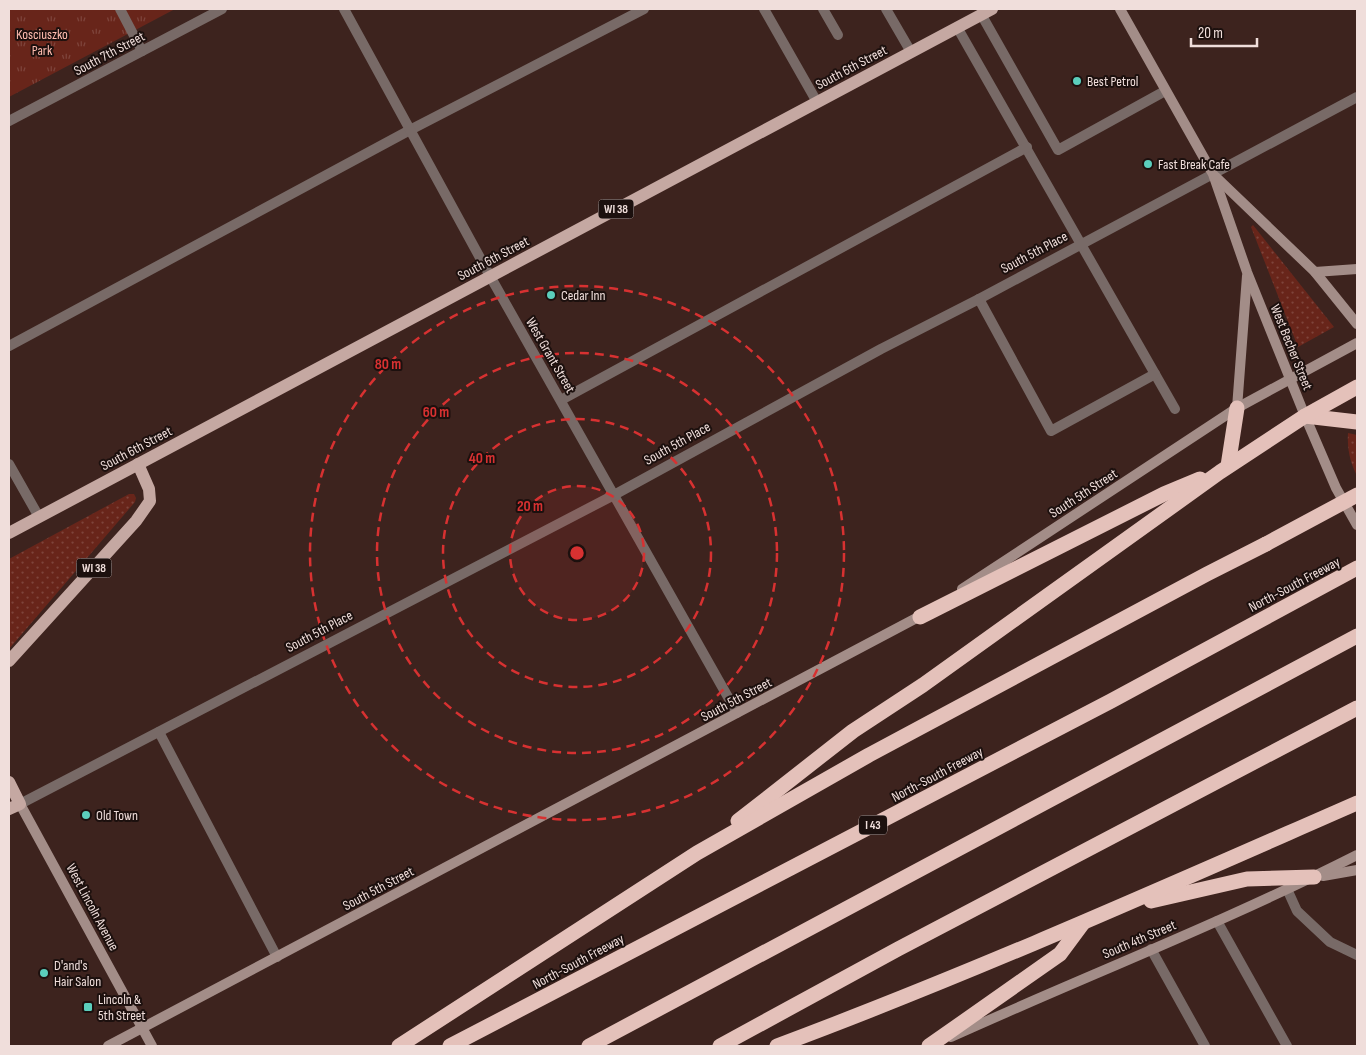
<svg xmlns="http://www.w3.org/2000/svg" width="1366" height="1055" viewBox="0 0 1366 1055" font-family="'Sofia Sans Condensed',sans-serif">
<defs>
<pattern id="grass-dots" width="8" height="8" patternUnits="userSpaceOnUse" patternTransform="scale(1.25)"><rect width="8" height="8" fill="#68251a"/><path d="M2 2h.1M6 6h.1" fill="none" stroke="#7e443b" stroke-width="1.8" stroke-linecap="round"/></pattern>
<pattern id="park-tufts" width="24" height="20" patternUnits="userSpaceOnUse" patternTransform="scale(1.25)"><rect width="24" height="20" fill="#68251a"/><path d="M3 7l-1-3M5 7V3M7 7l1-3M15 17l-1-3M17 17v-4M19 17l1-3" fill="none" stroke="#7e443b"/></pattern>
</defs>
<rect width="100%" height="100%" fill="#3d231e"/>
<g fill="url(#grass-dots)">
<polygon points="1253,225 1334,327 1298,347 1251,227"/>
<path d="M 1348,433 L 1357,435 L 1357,476 C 1350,462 1347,449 1348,433 Z"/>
<polygon points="129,494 134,494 136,498 135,502 9,649 9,559"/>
</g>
<polygon fill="url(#park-tufts)" points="9,9 175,9 9,97"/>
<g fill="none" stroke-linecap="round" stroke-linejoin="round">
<g stroke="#786a67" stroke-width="10">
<polyline points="120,9 142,51"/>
<polyline points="764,9 817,102"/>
<polyline points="823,9 838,35"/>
<polyline points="886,9 911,52"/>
<polyline points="981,14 1058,150 1165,91"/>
<polyline points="957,27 1175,409"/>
<polyline points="979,299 1051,431 1155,374"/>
<polyline points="9,346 410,130 644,9"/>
<polyline points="561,400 1027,147"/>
<polyline points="9,464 39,517"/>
<polyline points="159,732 277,957"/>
<polyline points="1287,889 1297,911 1330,942 1357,955"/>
<polyline points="1217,921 1287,1046"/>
<polyline points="1151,949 1205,1046"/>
</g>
<g stroke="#786a67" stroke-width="10">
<polyline points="344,9 490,276 737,713"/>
<polyline points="9,121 222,9"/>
<polyline points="20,804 614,495 881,349 979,299 1357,97"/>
</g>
<g stroke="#a38d88" stroke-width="10">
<polyline points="1120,9 1213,174 1247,272 1305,416 1336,488 1357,525"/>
<polyline points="1216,177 1315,272 1357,324"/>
<polyline points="1315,272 1357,269"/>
<polyline points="1237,408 1247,276"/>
<polyline points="962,589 1237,408 1357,343"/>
<polyline points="20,804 152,1046"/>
<polyline points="1323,876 1357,870"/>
<path d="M 951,1037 C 1086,976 1225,922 1357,855"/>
<polyline points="108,1046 924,614"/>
</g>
<g stroke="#c5a8a2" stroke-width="12">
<polyline points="9,533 992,9"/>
<polyline points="9,661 136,521 150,501 149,489 138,464"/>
<polyline points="9,782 20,804 9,809"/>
</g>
<g stroke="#e4c1ba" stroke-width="15">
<polyline points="1305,416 1357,422"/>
<polyline points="1228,466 1237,408"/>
<polyline points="920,617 1164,494 1200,479"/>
<polyline points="738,821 853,731 923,685 1220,472 1305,416 1357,387"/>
<polyline points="1151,901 1247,879 1314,877"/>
<polyline points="399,1046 697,853 869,755 1207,574 1266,544"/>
<polyline points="450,1046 1111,701 1357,568"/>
<polyline points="589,1046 1357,636"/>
<polyline points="720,1046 898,949 1357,708"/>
<path d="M 777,1046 C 973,973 1165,887 1357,803"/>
<polyline points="929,1046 1060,954 1083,923"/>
</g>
<polyline stroke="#e4c1ba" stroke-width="15" points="1266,544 1357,495"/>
</g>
<circle cx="577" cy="553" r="67" fill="#d73131" fill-opacity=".12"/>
<g fill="none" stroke="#d73131" stroke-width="2.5" stroke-dasharray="9 6">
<circle cx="577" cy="553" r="67"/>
<circle cx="577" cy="553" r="134"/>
<circle cx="577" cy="553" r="200"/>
<circle cx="577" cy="553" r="267"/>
</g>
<g fill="#5bcebc" stroke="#1c100e" stroke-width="2">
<circle cx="1077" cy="81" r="5"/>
<circle cx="1148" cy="164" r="5"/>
<circle cx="551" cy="295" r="5"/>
<circle cx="86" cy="815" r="5"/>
<circle cx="44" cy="973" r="5"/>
<rect x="83" y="1002" width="10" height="10" rx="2.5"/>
</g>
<g text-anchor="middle" stroke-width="4" stroke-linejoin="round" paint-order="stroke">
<g fill="#1c100e" stroke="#b0a09e" stroke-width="1">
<rect x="598.5" y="199.5" width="35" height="19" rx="4"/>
<rect x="76.5" y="558.5" width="35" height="19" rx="4"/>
<rect x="859" y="815.5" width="28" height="19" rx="4"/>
</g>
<g font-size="12" font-weight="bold" fill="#f0dedb">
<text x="616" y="213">WI 38</text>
<text x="94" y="572">WI 38</text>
<text x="873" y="829">I 43</text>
</g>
<g font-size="14" fill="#ffbcaf" stroke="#1c100e">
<text x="42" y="39">Kosciuszko<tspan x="42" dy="16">Park</tspan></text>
</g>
<g font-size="14" fill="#f0dedb" stroke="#1c100e">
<text transform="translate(109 53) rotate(-28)" y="5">South 7th Street</text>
<text transform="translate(851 67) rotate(-28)" y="5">South 6th Street</text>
<text transform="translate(1034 252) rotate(-28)" y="5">South 5th Place</text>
<text transform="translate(493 258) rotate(-28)" y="5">South 6th Street</text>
<text transform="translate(1292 347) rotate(68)" y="5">West Becher Street</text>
<text transform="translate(551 355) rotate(60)" y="5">West Grant Street</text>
<text transform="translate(677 443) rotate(-29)" y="5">South 5th Place</text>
<text transform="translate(136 448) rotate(-28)" y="5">South 6th Street</text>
<text transform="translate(1083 493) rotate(-33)" y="5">South 5th Street</text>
<text transform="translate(1294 584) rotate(-28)" y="5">North-South Freeway</text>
<text transform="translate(319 631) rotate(-28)" y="5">South 5th Place</text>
<text transform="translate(736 699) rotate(-28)" y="5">South 5th Street</text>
<text transform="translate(937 774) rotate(-28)" y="5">North-South Freeway</text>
<text transform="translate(378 888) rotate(-28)" y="5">South 5th Street</text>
<text transform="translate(93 907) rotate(62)" y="5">West Lincoln Avenue</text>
<text transform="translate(1139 939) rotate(-23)" y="5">South 4th Street</text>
<text transform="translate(578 961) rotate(-28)" y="5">North-South Freeway</text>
</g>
<g font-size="14" fill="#f0dedb" stroke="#1c100e" text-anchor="start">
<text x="1087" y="86">Best Petrol</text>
<text x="1158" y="169">Fast Break Cafe</text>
<text x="561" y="300">Cedar Inn</text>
<text x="96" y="820">Old Town</text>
<text x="54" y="970">D'and's<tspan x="54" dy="16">Hair Salon</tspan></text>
<text x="98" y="1004">Lincoln &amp;<tspan x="98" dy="16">5th Street</tspan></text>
</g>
</g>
<circle cx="577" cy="553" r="8" fill="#d73131" stroke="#1c100e" stroke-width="2.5"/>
<g font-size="15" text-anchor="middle" font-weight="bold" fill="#d73131" stroke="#1c100e" stroke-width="4" stroke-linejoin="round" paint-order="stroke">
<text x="388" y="369">80 m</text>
<text x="436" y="417">60 m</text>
<text x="482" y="463">40 m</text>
<text x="530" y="511">20 m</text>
</g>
<rect width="1366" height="1055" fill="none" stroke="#f0dedb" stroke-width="20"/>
<path d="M1191 38v8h66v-8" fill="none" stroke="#f0dedb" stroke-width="2.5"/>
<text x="1198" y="38" font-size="15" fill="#f0dedb" stroke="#1c100e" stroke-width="4" paint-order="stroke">20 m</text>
</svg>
